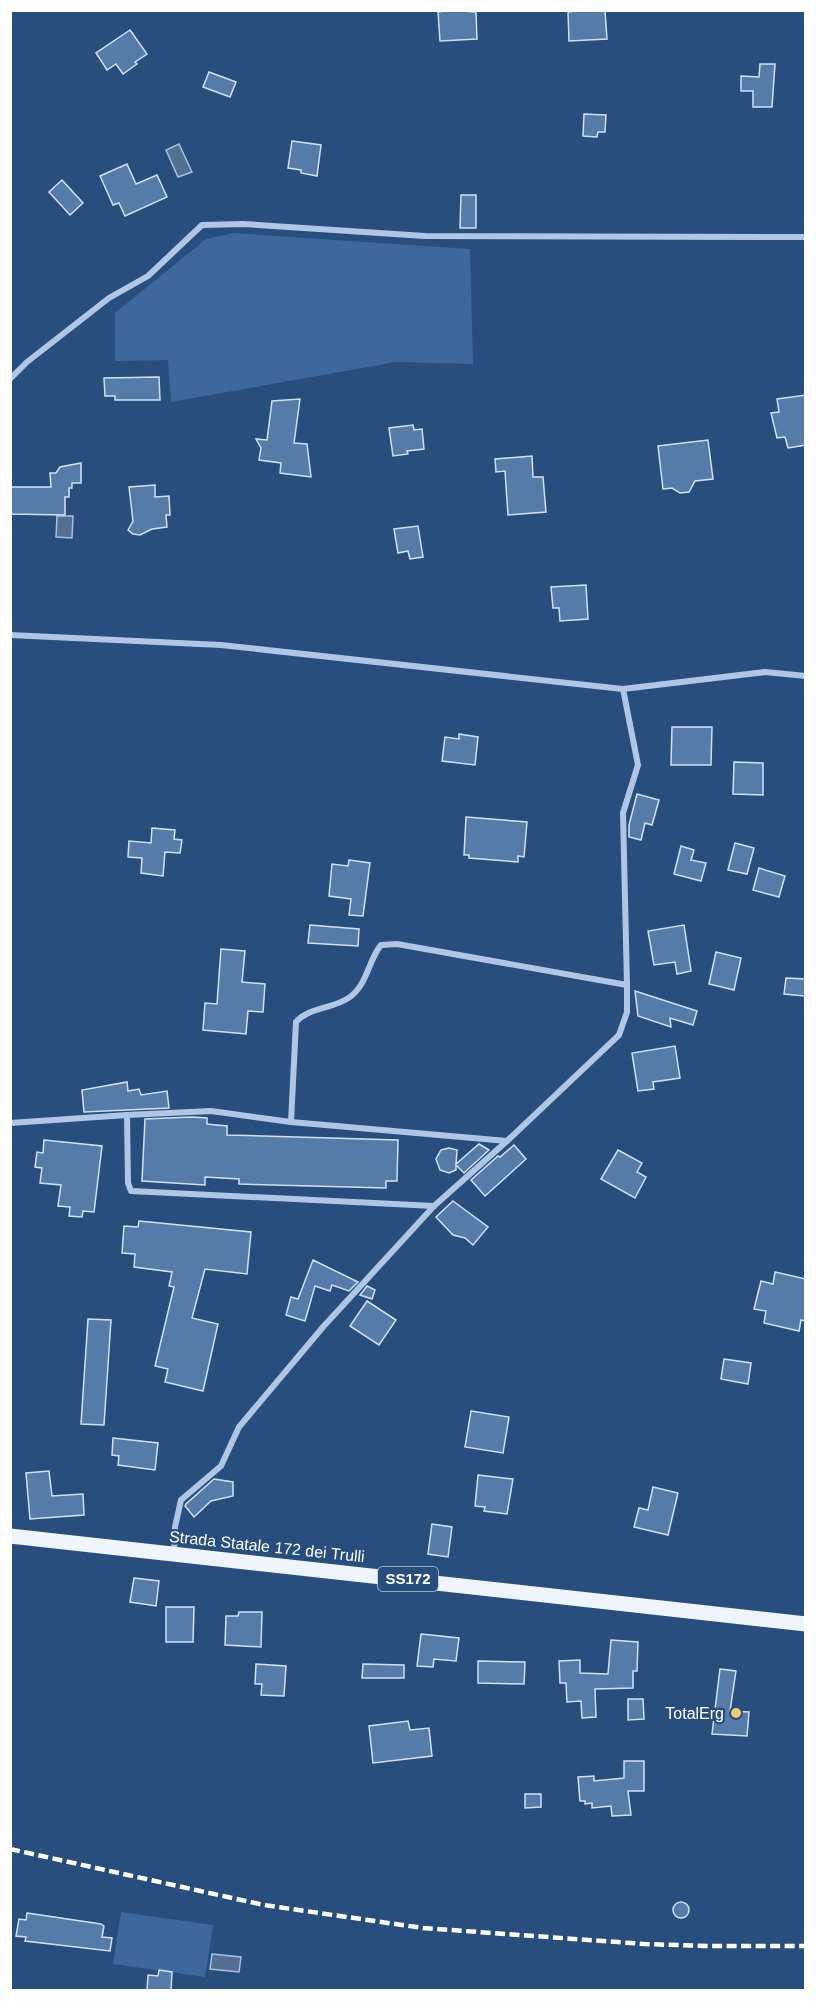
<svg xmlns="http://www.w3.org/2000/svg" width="816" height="2001" viewBox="0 0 816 2001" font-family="Helvetica,sans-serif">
<rect width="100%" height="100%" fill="#284e7e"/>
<g fill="#3c689b">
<polygon points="233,233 470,249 473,364 396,362 171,402 168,360 115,361 115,313 206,239"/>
<polygon points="121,1912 213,1925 205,1977 113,1964"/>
</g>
<g fill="#546f91" stroke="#a4c2e5" stroke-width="1.5">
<polygon points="179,144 192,172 178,177 166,150"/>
<polygon points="57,516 73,516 72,538 56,537"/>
<polygon points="212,1954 241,1957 239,1972 210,1969"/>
</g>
<g fill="#557ba8" stroke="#d1e1f4" stroke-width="1.5">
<polygon points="451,10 476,12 477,39 440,41 438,12"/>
<polygon points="581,10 605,11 607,39 569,41 568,12"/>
<polygon points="130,30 147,54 135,62 137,64 123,74 116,64 107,70 96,53"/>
<polygon points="760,64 775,64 772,107 753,107 753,91 741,91 741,76 759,77"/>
<polygon points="209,72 236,82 230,97 203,87"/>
<polygon points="584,114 606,115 605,132 598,132 597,137 583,136"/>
<polygon points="292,141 321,145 317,176 301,173 301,170 288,168"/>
<polygon points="127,164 136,184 157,175 167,197 125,216 119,203 113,205 100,176"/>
<polygon points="62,180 83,203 70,215 49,192"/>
<polygon points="461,195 476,195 476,228 460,228"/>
<polygon points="159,377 160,400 115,400 115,396 105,396 104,378"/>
<polygon points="806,395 806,445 788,448 785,437 777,438 771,413 779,412 777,399"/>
<polygon points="300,399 294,443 307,444 311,477 280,473 281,463 259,460 261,448 256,439 267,440 272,401"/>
<polygon points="413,425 414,430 422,429 424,449 407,451 408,454 393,456 389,428"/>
<polygon points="708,440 713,479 695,481 689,492 680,493 672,488 663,489 658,446"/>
<polygon points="532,456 533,477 543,477 546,512 508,515 505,471 496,472 495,459"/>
<polygon points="81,463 81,483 72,483 72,488 69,488 69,497 65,497 65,515 10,514 10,487 51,487 50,473 56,473 60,467"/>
<polygon points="155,485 155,497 169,496 170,515 166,515 167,527 152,529 140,535 133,534 128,530 133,521 129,487"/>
<polygon points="418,526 423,557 410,559 408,551 398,553 394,529"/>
<polygon points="586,585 588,619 560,621 559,608 553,608 551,587"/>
<polygon points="672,727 712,727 711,765 671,765"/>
<polygon points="459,734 478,737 475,765 442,761 445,737 459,739"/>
<polygon points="734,762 763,763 763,795 733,794"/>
<polygon points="637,794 659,800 652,825 645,823 641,840 629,837 629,825"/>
<polygon points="466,817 527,822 524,857 518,856 518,862 469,858 469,855 464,855"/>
<polygon points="152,828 175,830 174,839 182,840 180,853 165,852 163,876 141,873 142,858 128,857 129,841 151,843"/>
<polygon points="735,843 754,848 747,874 728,870"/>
<polygon points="681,846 694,850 691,860 706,863 701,881 674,874"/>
<polygon points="349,860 370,863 363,916 349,915 351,899 329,896 332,864 348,866"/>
<polygon points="759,868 785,876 779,897 753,890"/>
<polygon points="310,925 359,929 358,946 308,943"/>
<polygon points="684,925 691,971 677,974 675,962 654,965 648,931"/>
<polygon points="221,949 245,951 242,982 265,984 263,1012 248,1011 246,1034 203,1030 205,1003 217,1004"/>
<polygon points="716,952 741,958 734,990 709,984"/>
<polygon points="786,978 806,979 805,996 784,994"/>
<polygon points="635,991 697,1011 693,1025 670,1018 671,1027 638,1016"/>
<polygon points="675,1046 680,1078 653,1082 654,1089 638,1091 632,1053"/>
<polygon points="127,1082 128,1091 139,1089 141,1095 167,1091 169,1108 84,1112 82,1090"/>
<polygon points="192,1117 207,1118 207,1124 227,1126 227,1135 398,1140 397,1181 386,1181 386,1188 239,1184 239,1179 205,1177 205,1185 142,1181 145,1119"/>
<polygon points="44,1140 102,1146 94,1212 83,1211 82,1217 69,1216 70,1207 58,1206 61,1185 40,1183 42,1168 35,1167 37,1152 43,1153"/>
<polygon points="479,1144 489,1150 464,1173 456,1165 456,1170 449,1173 440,1170 436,1159 441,1150 449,1148 457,1150 456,1164"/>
<polygon points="514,1145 526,1159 485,1196 471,1180 498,1156 500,1157"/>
<polygon points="618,1150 642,1163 637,1172 646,1177 635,1198 601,1179"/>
<polygon points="453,1201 488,1227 473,1245 465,1238 453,1235 436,1217"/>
<polygon points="139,1221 251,1232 247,1274 205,1269 192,1318 218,1324 203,1391 165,1382 168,1369 155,1366 174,1287 169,1286 172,1272 134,1267 135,1254 122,1253 124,1226 138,1227"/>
<polygon points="313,1260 358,1282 349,1291 332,1285 330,1291 315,1286 305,1321 286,1315 291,1297 298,1299"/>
<polygon points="775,1272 806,1279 806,1321 801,1320 799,1331 764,1323 766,1311 754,1309 761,1281 773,1284"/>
<polygon points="367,1286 375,1290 372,1299 360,1295"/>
<polygon points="367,1301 396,1320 379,1345 350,1326"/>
<polygon points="88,1319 111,1320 104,1425 81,1424"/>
<polygon points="724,1359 751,1363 748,1384 721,1379"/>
<polygon points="471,1411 509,1417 503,1453 465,1447"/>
<polygon points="113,1438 158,1443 155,1470 118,1465 119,1456 112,1455"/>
<polygon points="49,1471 52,1496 83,1494 84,1515 30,1519 26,1473"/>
<polygon points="478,1475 513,1479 507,1514 484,1511 485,1507 475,1506"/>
<polygon points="214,1479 233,1482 233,1496 211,1501 194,1517 185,1506 186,1504"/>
<polygon points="653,1487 678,1493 668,1535 634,1527 639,1508 648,1510"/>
<polygon points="432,1524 452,1527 448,1557 428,1554"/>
<polygon points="134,1578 159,1581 156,1606 130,1602"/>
<polygon points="166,1607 194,1607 193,1642 166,1642"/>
<polygon points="239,1612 262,1612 261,1647 225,1645 226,1616 238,1616"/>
<polygon points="421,1634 459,1638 456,1661 434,1659 433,1667 417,1666"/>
<polygon points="611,1640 638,1642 637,1671 633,1671 633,1688 595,1689 596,1717 582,1718 581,1701 567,1702 566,1683 560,1683 559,1661 580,1660 580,1673 608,1674"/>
<polygon points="478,1661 525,1662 524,1684 478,1683"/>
<polygon points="256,1664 286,1666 284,1696 261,1695 262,1684 255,1684"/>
<polygon points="363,1664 404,1665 404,1678 362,1678"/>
<polygon points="720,1669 736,1671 730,1711 749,1712 747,1736 712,1734"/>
<polygon points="628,1699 643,1699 644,1719 628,1720"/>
<polygon points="408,1721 410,1730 429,1728 432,1756 373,1763 369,1726"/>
<polygon points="624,1761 644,1761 644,1791 628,1791 631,1815 612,1816 611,1806 592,1808 592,1803 585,1804 585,1801 580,1801 578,1777 594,1776 594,1781 624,1778"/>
<polygon points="525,1794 541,1794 541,1807 525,1808"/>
<circle cx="681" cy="1910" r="8"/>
<polygon points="27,1913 101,1924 104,1926 102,1937 112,1938 110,1951 25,1941 26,1937 16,1936 19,1919 26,1920"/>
<polygon points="159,1970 172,1972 171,1990 147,1990 148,1975 158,1976"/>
</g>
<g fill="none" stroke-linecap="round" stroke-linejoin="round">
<g stroke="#afc7e5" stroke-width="6">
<polyline points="10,379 27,362 109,298 148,276 202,225 243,224 425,236 806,237"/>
<path d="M 10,635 L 221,645 L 623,689 L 638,765 L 623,813 L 627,985 L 397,944 L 381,945 C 368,961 368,983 350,997 C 334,1009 309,1007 296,1022 L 291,1122 L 211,1111 L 127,1115 L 128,1183 L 131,1191 L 434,1206"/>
<polyline points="623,689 765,672 806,676"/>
<polyline points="291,1122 507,1141"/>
<polyline points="10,1123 127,1115"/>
<polyline points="174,1553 175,1527 181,1500 221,1466 239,1427 323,1327 434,1206 507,1141 619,1035 627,1012 627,985"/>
</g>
<polyline stroke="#eff4fd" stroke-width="15" points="10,1536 806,1624"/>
<polyline stroke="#fff" stroke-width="4.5" stroke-dasharray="10 4.5" stroke-linecap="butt" points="10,1849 264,1905 423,1928 644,1944 708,1946 806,1946"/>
</g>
<circle fill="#ecc976" stroke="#284e7e" stroke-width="2" cx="736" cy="1713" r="6"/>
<g text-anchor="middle" stroke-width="4.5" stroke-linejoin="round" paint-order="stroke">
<rect fill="#284e7e" stroke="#becad8" stroke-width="1.5" x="378" y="1567" width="60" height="24" rx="4.5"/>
<g font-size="15" font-weight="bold" fill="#fff">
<text x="408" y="1584">SS172</text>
</g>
<g font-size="16" fill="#fff" stroke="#284e7e">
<text transform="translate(267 1546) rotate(6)" y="6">Strada Statale 172 dei Trulli</text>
</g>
<g font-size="16" fill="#fff" stroke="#284e7e" text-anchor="end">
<text x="724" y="1719">TotalErg</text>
</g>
</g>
<rect width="816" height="2001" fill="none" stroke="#ffffff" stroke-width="24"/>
</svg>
